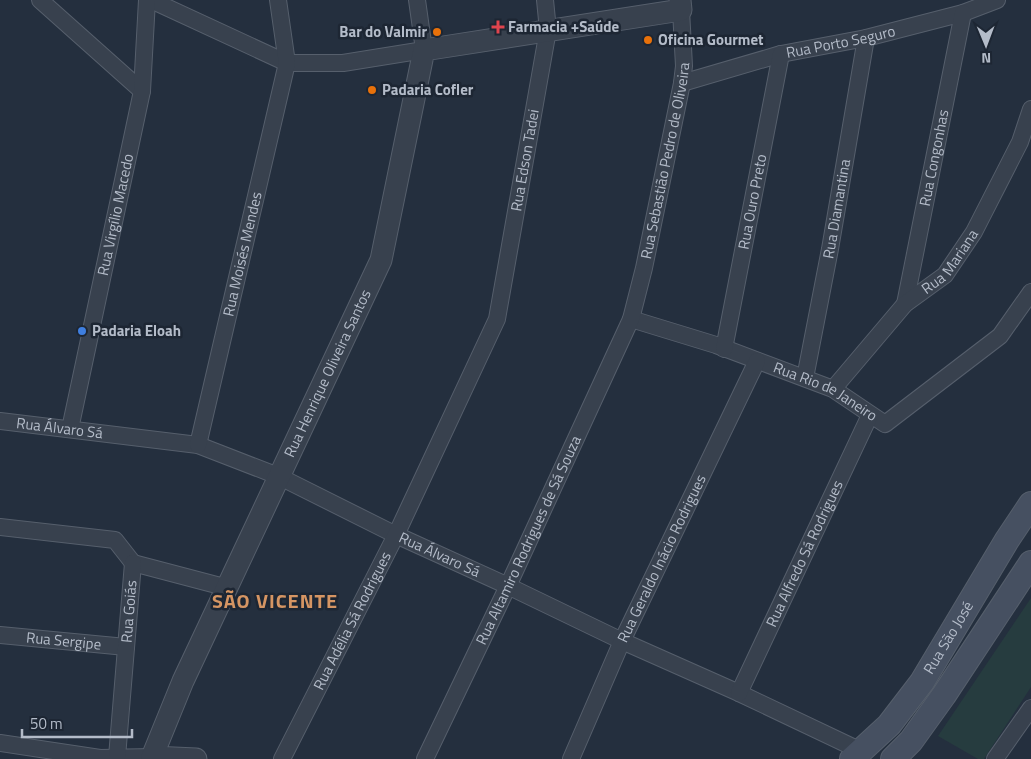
<svg xmlns="http://www.w3.org/2000/svg" width="1031" height="759" viewBox="0 0 1031 759" font-family="'Titillium Web',sans-serif">
<rect width="100%" height="100%" fill="#242f3e"/>
<polygon fill="#263c3f" points="1031,598 1031,687 984,759 978,759 938,736"/>
<g fill="none" stroke-linecap="round" stroke-linejoin="round">
<defs>
<g id="minor">
<polyline points="40,0 142,91"/>
<polyline points="151,0 287,63 343,63 424,50 417,0"/>
<path id="s1" d="M 682,83 L 781,54 L 866,38 L 963,13 L 997,0"/>
<path id="s2" d="M 905,304 L 963,13"/>
<path id="s3" d="M 631,319 L 716,345 L 833,389 L 885,424 L 1000,336 L 1031,292"/>
<path id="s4" d="M 724,349 L 781,54"/>
<path id="s5" d="M 805,378 L 830,249 L 866,38"/>
<path id="s6" d="M 833,389 L 905,304 L 945,275 L 974,232 L 1020,142 L 1031,109"/>
<path id="s7" d="M 0,421 L 198,445 L 278,476 L 396,535 L 508,586 L 622,641 L 739,693 L 861,751"/>
<path id="s8" d="M 70,429 L 142,91 L 147,0"/>
<path id="s9" d="M 198,445 L 287,63 L 278,0"/>
<polyline points="0,527 115,540 133,563"/>
<polyline points="133,563 228,588"/>
<path id="s10" d="M 0,635 L 126,647"/>
<path id="s11" d="M 739,693 L 870,415"/>
<polyline points="0,743 100,758 152,757"/>
<path id="s12" d="M 117,757 L 133,563"/>
<path id="s13" d="M 282,759 L 396,535 L 497,319 L 548,30 L 545,0"/>
<path id="s14" d="M 425,759 L 508,586 L 631,319 L 644,268 L 682,83 L 684,66 L 681,10"/>
<path id="s15" d="M 571,759 L 622,641 L 757,361"/>
<polyline points="995,759 1031,708"/>
</g>
<g id="tertiary">
<path id="s16" d="M 196,759 L 152,757 L 183,681 L 381,260 L 424,50 L 681,10 L 680,0"/>
</g>
<g id="secondary">
<path id="s17" d="M 852,759 L 889,725 L 922,682 L 1007,540 L 1031,504"/>
<polyline points="893,759 911,741 944,695 1031,563"/>
</g>
</defs>
<use href="#minor" stroke="#565f6c" stroke-width="18"/>
<use href="#tertiary" stroke="#565f6c" stroke-width="23"/>
<use href="#secondary" stroke="#565f6c" stroke-width="26"/>
<use href="#minor" stroke="#38414e" stroke-width="16"/>
<use href="#tertiary" stroke="#38414e" stroke-width="21"/>
<use href="#secondary" stroke="#465061" stroke-width="24"/>
</g>
<path fill="#e0444e" stroke="#1d2633" stroke-width="2" d="M495.5 19.5h5v5h5v5h-5v5h-5v-5h-5v-5h5z"/>
<g fill="#e8710a" stroke="#1d2633" stroke-width="2">
<circle cx="437" cy="32" r="5"/>
<circle cx="648" cy="40" r="5"/>
<circle cx="372" cy="90" r="5"/>
</g>
<circle fill="#3f7fe0" stroke="#1d2633" stroke-width="2" cx="82" cy="331" r="5"/>
<g text-anchor="middle" stroke-width="5" stroke-linejoin="round" paint-order="stroke">
<g font-size="15" font-weight="bold" fill="#b4bcc9" stroke="#1d2633" text-anchor="start">
<text x="508" y="32">Farmacia +Saúde</text>
<text x="427" y="37" text-anchor="end">Bar do Valmir</text>
<text x="658" y="45">Oficina Gourmet</text>
<text x="382" y="95">Padaria Cofler</text>
<text x="92" y="336">Padaria Eloah</text>
</g>
<g font-size="15" fill="#b4bcc9" stroke="#1d2633">
<text dy="5" stroke="none"><textPath href="#s1" startOffset="164">Rua Porto Seguro</textPath></text>
<text dy="5" stroke="none"><textPath href="#s2" startOffset="149">Rua Congonhas</textPath></text>
<text dy="5" stroke="none"><textPath href="#s13" startOffset="651">Rua Edson Tadei</textPath></text>
<text dy="5" stroke="none"><textPath href="#s14" startOffset="648">Rua Sebastião Pedro de Oliveira</textPath></text>
<text dy="5" stroke="none"><textPath href="#s4" startOffset="150">Rua Ouro Preto</textPath></text>
<text dy="5" stroke="none"><textPath href="#s5" startOffset="172">Rua Diamantina</textPath></text>
<text dy="5" stroke="none"><textPath href="#s8" startOffset="219">Rua Virgílio Macedo</textPath></text>
<text dy="5" stroke="none"><textPath href="#s9" startOffset="196">Rua Moisés Mendes</textPath></text>
<text dy="5" stroke="none"><textPath href="#s6" startOffset="174">Rua Mariana</textPath></text>
<text dy="5" stroke="none"><textPath href="#s16" startOffset="466">Rua Henrique Oliveira Santos</textPath></text>
<text dy="5" stroke="none"><textPath href="#s3" startOffset="208">Rua Rio de Janeiro</textPath></text>
<text dy="5" stroke="none"><textPath href="#s7" startOffset="60">Rua Álvaro Sá</textPath></text>
<text dy="5" stroke="none"><textPath href="#s14" startOffset="242">Rua Altamiro Rodrigues de Sá Souza</textPath></text>
<text dy="5" stroke="none"><textPath href="#s11" startOffset="154">Rua Alfredo Sá Rodrigues</textPath></text>
<text dy="5" stroke="none"><textPath href="#s7" startOffset="465">Rua Álvaro Sá</textPath></text>
<text dy="5" stroke="none"><textPath href="#s15" startOffset="220">Rua Geraldo Inácio Rodrigues</textPath></text>
<text dy="5" stroke="none"><textPath href="#s12" startOffset="146">Rua Goiás</textPath></text>
<text dy="5" stroke="none"><textPath href="#s13" startOffset="155">Rua Adélia Sá Rodrigues</textPath></text>
<text dy="5" stroke="none"><textPath href="#s17" startOffset="156">Rua São José</textPath></text>
<text dy="5" stroke="none"><textPath href="#s10" startOffset="64">Rua Sergipe</textPath></text>
</g>
<g font-size="20" font-weight="bold" letter-spacing="1" fill="#d59563" stroke="#1d2633">
<text x="275" y="608">SÃO VICENTE</text>
</g>
</g>
<g transform="translate(986 45) rotate(179)" stroke="#1d2633" stroke-width="4" paint-order="stroke">
<path d="M0-4L9 19L0 12L-9 19Z" fill="#b4bcc9"/>
<text y="-8" font-size="14" font-weight="bold" text-anchor="middle" fill="#b4bcc9">N</text>
</g>
<path d="M22 729v8h110v-8" fill="none" stroke="#b4bcc9" stroke-width="2.5"/>
<text x="30" y="729" font-size="15" fill="#b4bcc9" stroke="#1d2633" stroke-width="4" paint-order="stroke">50 m</text>
</svg>
